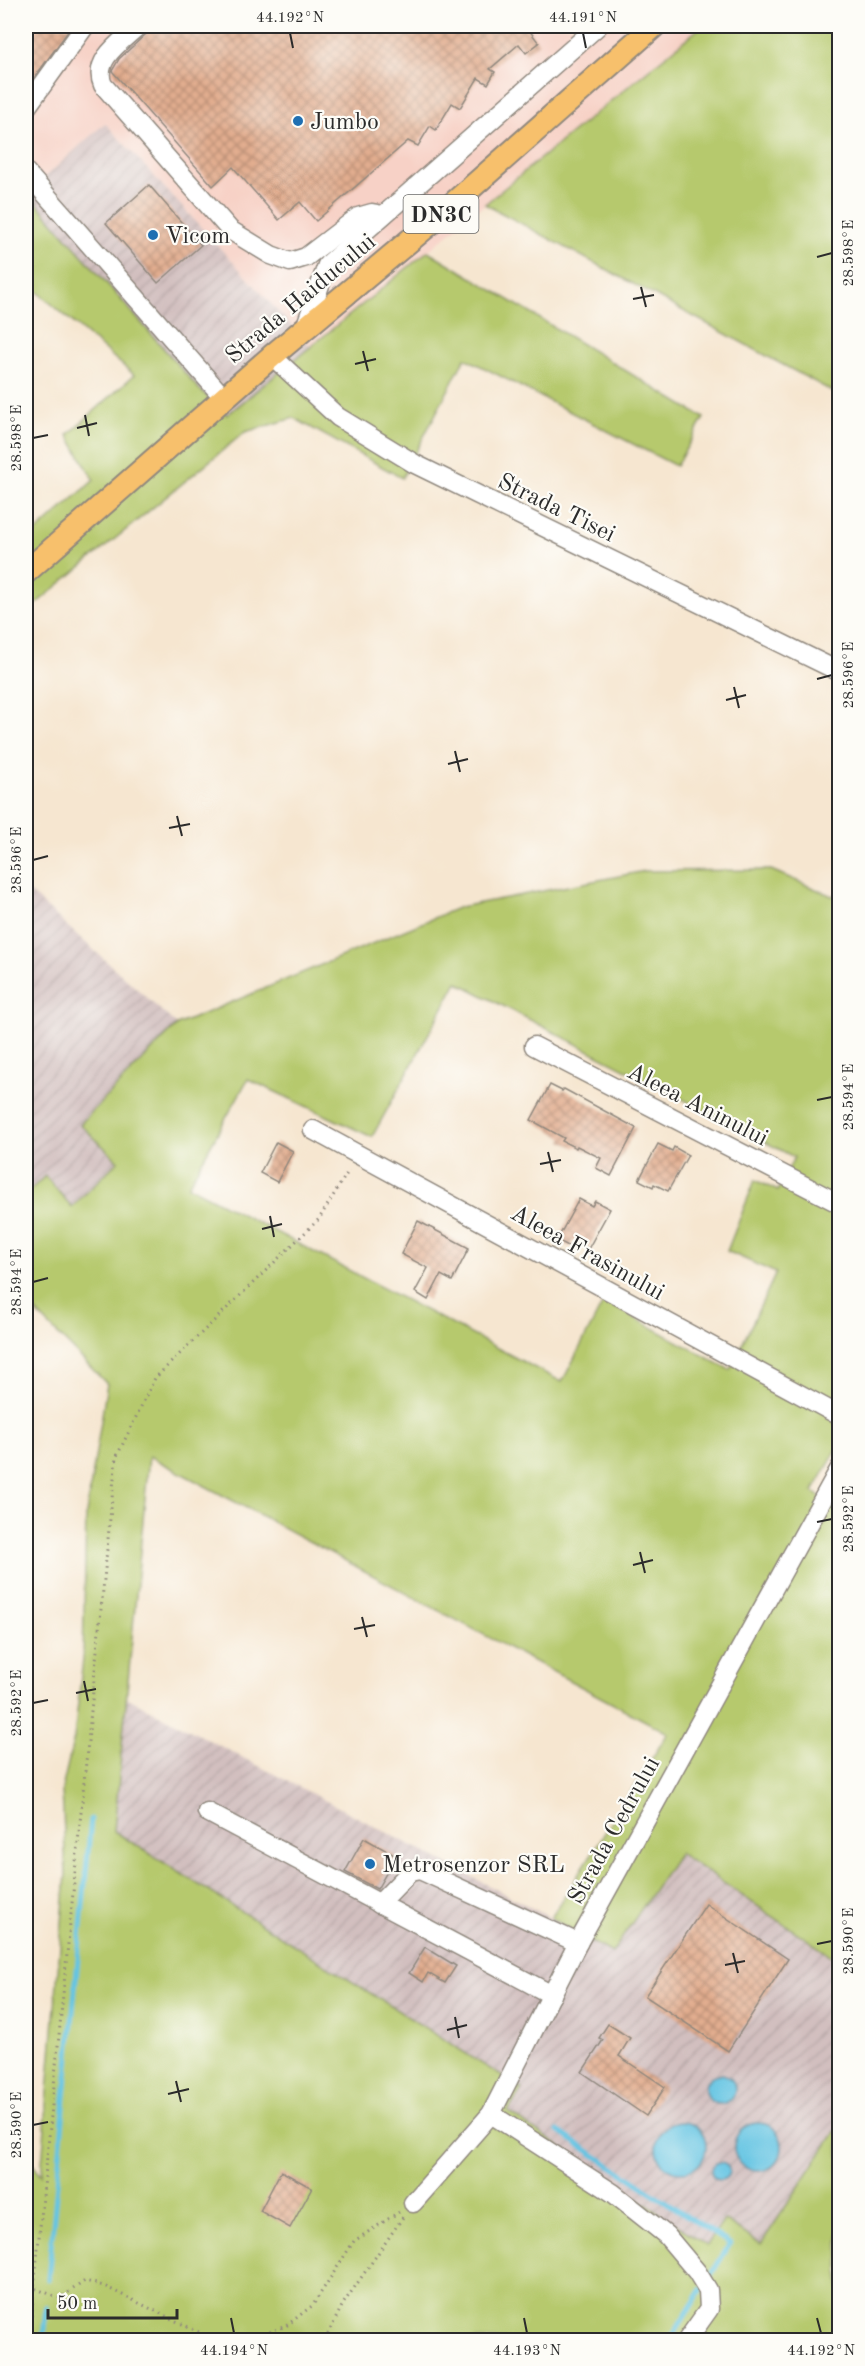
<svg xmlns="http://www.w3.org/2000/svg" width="865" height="2366" viewBox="0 0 865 2366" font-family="'Old Standard TT',serif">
<defs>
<pattern id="industrial-furrows" width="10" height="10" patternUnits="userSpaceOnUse" patternTransform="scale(1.5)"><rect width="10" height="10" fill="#d2bfbf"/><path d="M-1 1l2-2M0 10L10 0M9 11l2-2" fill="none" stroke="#b4a4a4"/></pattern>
<pattern id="building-cross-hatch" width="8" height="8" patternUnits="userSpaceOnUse" patternTransform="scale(1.5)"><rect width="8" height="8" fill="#e2ad8f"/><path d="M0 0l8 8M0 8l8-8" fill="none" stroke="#b78d75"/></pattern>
</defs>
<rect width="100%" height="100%" fill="#fdfcf7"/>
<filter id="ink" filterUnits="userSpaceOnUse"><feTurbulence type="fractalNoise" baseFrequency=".0167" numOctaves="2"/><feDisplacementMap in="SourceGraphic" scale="12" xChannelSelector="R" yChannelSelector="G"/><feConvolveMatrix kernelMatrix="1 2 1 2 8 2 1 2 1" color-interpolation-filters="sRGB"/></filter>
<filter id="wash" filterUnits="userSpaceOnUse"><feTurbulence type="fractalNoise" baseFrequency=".008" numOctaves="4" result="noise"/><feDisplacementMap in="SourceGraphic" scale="24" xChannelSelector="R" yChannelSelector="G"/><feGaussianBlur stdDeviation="1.35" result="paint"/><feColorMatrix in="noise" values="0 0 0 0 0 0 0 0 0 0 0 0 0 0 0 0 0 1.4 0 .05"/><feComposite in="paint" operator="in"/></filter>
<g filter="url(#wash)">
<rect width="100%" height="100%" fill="#f6e6d0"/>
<polygon fill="#f7d1c6" points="26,26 702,26 311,347 105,123 28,193 26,191"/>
<g fill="url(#industrial-furrows)">
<polygon points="105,123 311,347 227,416 199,389 28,193"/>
<polygon points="26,889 177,1025 80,1124 118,1160 72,1208 45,1176 26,1194"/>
<polygon points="126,1697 551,1918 612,1953 678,1853 839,1961 839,2126 761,2245 707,2245 507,2111 522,2089 114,1832"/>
</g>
<g fill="#b6c96d" stroke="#707a4c" stroke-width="1.5" fill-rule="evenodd">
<polygon points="702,26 839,26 839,395 485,204"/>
<polygon points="26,191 199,389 227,415 428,251 704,418 676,466 465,358 402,478 294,418 245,432 26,612 26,541 94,480 68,435 134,375 26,282"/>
<path d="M 771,870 L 832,896 L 839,894 L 840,1444 L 813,1492 L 839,1510 L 839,1961 L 679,1853 L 612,1953 L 551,1918 L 668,1733 L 149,1456 L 114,1831 L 522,2089 L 508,2112 L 707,2245 L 724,2220 L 761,2244 L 839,2126 L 839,2340 L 26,2340 L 26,2287 L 29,2242 L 26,2237 L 26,2156 L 41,2175 L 66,1874 L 62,1789 L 74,1738 L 83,1659 L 86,1514 L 107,1384 L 26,1302 L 26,1194 L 45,1176 L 72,1207 L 118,1161 L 80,1124 L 177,1025 L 460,907 L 645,871 ZM 457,982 L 794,1157 L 778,1191 L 755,1180 L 727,1251 L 776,1273 L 730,1370 L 604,1301 L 562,1382 L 188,1186 L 248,1079 L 372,1137 Z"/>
</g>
<g fill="#64c4e3" stroke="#487887" stroke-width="1.5">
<circle cx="720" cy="2089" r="15"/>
<circle cx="681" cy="2147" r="25"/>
<circle cx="758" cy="2147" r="24"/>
<circle cx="720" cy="2171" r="9"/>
</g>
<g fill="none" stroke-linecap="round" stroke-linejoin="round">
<g stroke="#64c4e3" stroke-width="5">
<polyline points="558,2131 730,2244 707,2281"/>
<polyline points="48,2280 91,1819"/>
<polyline points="43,2340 46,2307"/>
<polyline points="670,2340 702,2289"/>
</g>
</g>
<g id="blocks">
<g fill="url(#building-cross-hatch)">
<polygon points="26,26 72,26 26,89"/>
<polygon points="151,26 526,26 539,43 526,53 519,44 490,69 495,72 488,84 478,78 460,108 452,103 436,130 430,126 418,146 408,141 316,221 300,202 279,220 233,167 213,186 112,71 119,59 146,34"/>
<polygon points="149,185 201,245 158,283 106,223"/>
<polygon points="550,1085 562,1091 564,1089 636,1128 611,1176 596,1168 601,1158 577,1146 576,1148 562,1141 564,1138 531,1120"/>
<polygon points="276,1142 293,1151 277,1182 260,1173"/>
<polygon points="658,1144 672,1151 674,1147 688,1155 668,1191 654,1184 653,1187 639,1180"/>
<polygon points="579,1199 592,1206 595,1201 610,1209 588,1249 573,1241 570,1247 557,1240"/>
<polygon points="418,1221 469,1248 452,1281 441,1275 428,1300 415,1292 428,1268 401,1254"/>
<polygon points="364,1838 396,1856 377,1889 345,1872"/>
<polygon points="706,1904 788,1959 728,2051 645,1996"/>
<polygon points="425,1947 456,1966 445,1983 428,1973 423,1982 409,1973"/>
<polygon points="608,2024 630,2038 619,2056 665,2087 646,2116 582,2072 603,2040 599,2038"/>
<polygon points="281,2171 312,2188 290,2228 260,2211"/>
</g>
</g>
</g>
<g filter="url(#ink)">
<use href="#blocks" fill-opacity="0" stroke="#90887e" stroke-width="1.5"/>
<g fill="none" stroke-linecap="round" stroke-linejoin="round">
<defs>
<g id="minor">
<path d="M 138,26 C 121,42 92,60 103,85 L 230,230 L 271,255 L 290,262 L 306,257 L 358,217 L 372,213 L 383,215"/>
<polyline points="26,108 85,26"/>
<polyline points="26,172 224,398"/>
<polyline points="305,328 327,265 598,26"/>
<polyline points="272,356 338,417 415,464 840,672"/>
<polyline points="534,1046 840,1204"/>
<polyline points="313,1130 840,1416"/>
<polyline points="207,1812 552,1995"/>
<polyline points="379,1904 410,1872 420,1870 578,1943"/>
<polyline points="491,2114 613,2193 666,2235 697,2272 708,2290 709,2309 687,2340"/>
<polyline points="413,2203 491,2114 578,1943 840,1468"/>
</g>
<polyline id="major" points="26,572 272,356 439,216 654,26"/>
</defs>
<use href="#minor" stroke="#90887e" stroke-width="21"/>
<use href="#major" stroke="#90887e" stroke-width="26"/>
<g stroke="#90887e" stroke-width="3" stroke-dasharray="1.5 4.5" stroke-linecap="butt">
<polyline points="29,2340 34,2288"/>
<polyline points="215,2340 104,2286 85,2281 60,2298 34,2288 116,1458 155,1378 319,1219 349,1170"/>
<polyline points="247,2340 286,2326 313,2305 354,2241 399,2212"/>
<polyline points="325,2340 343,2304 403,2217"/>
</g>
<use href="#minor" stroke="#fff" stroke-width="18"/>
<use href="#major" stroke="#f7c06c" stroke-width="22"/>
</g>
</g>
<path fill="none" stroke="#2b2b2b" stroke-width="2" d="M 290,33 L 293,48M 583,33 L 586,48M 817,257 L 832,253M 641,287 L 646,307M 633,299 L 654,295M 363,351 L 368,371M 355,364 L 376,359M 85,415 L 89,436M 77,428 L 97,423M 33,438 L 48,435M 817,679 L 832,675M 734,687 L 739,708M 726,700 L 746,695M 455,751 L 460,772M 448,764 L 468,759M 177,816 L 182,836M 169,828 L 190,824M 33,860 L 48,856M 817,1100 L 832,1097M 548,1152 L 553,1172M 540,1164 L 561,1160M 270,1216 L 274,1237M 262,1229 L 282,1224M 33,1282 L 48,1278M 817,1522 L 832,1519M 640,1552 L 645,1573M 633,1565 L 653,1560M 362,1617 L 367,1637M 354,1629 L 375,1625M 84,1681 L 88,1701M 76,1693 L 96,1689M 33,1703 L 48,1700M 817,1944 L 832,1941M 733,1953 L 738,1973M 725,1965 L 745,1961M 455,2017 L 459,2038M 447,2030 L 467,2025M 176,2081 L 181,2102M 168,2094 L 189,2089M 33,2125 L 48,2122M 231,2318 L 234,2333M 524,2318 L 527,2333M 817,2318 L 821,2333"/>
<g fill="#1f6fb2" stroke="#fdfcf7" stroke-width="2">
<circle cx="298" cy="121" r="6"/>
<circle cx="153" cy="235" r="6"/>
<circle cx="370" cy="1864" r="6"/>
</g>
<g text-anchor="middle" stroke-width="4.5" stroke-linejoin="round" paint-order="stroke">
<rect fill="#fdfcf7" stroke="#6a6a68" stroke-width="1.5" x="403.5" y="195" width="75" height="38" rx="4.5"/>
<g font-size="22" font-weight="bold" fill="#2b2b2b">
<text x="441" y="222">DN3C</text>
</g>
<g font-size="24" fill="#2b2b2b" stroke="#fdfcf7" text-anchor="start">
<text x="310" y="129">Jumbo</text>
<text x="165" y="243">Vicom</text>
<text x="382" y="1872">Metrosenzor SRL</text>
</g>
<g font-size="24" fill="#2b2b2b" stroke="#fdfcf7">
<text transform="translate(300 298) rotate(-40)" y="8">Strada Haiducului</text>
<text transform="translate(557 507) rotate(26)" y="8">Strada Tisei</text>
<text transform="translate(698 1104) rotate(27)" y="8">Aleea Aninului</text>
<text transform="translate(588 1252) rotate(29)" y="8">Aleea Frasinului</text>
<text transform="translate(613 1830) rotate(-61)" y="8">Strada Cedrului</text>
</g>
</g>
<rect width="865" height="2366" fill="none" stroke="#fdfcf7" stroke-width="66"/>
<path d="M48 2309v9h129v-9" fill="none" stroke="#2b2b2b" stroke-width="3"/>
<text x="57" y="2309" font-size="18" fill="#2b2b2b" stroke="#fdfcf7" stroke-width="4.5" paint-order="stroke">50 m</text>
<rect x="33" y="33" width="799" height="2300" fill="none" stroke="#2b2b2b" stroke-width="2"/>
<g font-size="15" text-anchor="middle" fill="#2b2b2b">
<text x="290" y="22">44.192°N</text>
<text x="583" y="22">44.191°N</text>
<text transform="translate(848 253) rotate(-90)" y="5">28.598°E</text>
<text transform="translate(16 438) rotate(-90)" y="5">28.598°E</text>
<text transform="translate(848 675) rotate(-90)" y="5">28.596°E</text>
<text transform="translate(16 860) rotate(-90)" y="5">28.596°E</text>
<text transform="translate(848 1097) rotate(-90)" y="5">28.594°E</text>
<text transform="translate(16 1282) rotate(-90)" y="5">28.594°E</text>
<text transform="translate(848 1519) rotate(-90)" y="5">28.592°E</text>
<text transform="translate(16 1703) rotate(-90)" y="5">28.592°E</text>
<text transform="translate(848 1941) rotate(-90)" y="5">28.590°E</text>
<text transform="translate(16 2125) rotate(-90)" y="5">28.590°E</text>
<text x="234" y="2355">44.194°N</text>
<text x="527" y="2355">44.193°N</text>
<text x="821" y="2355">44.192°N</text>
</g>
</svg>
